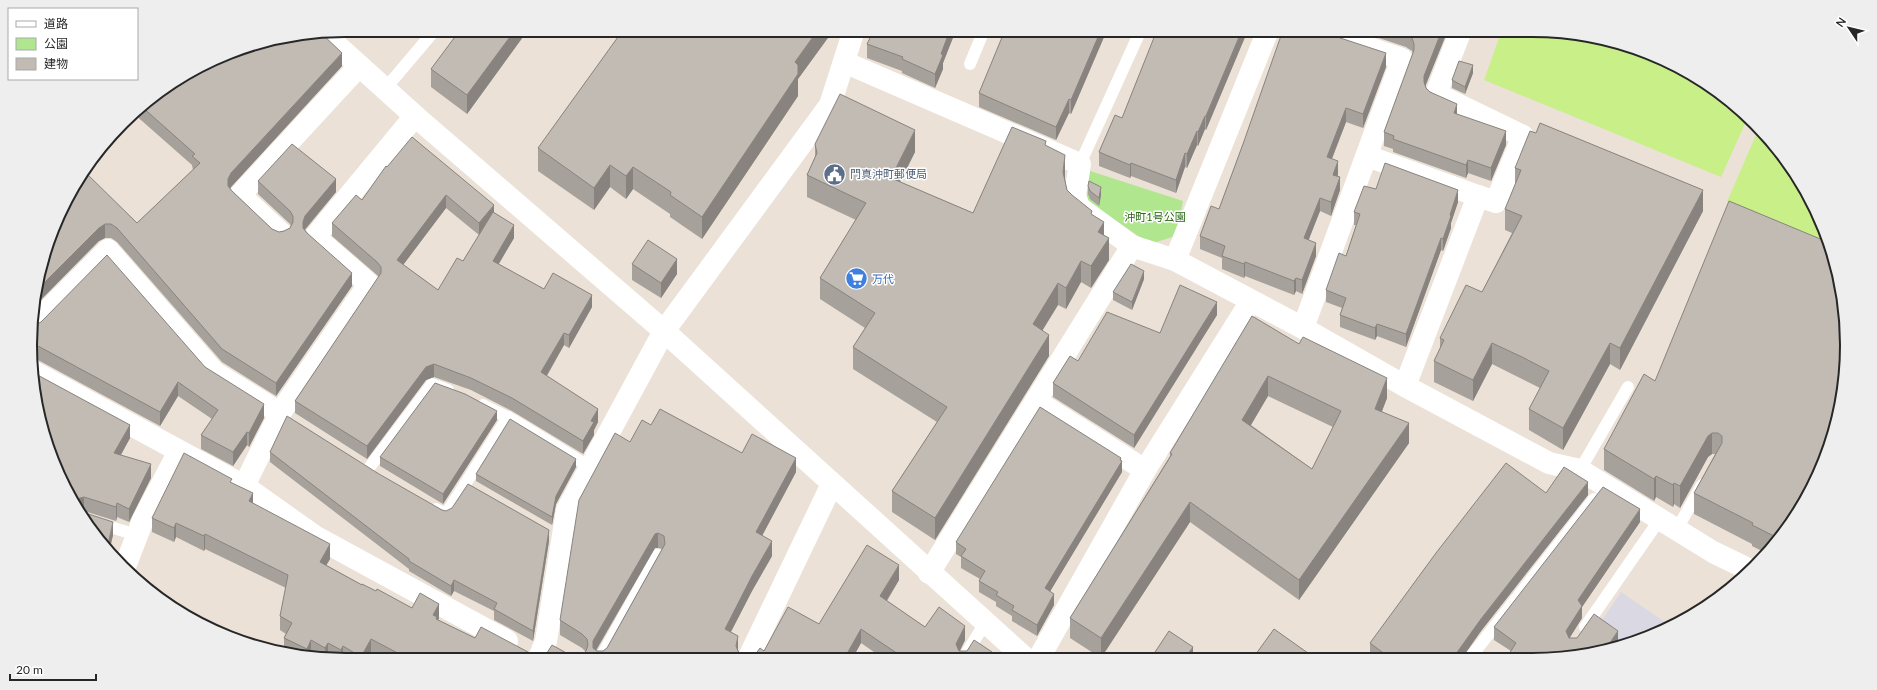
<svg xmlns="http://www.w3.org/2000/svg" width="1877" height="690" viewBox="0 0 1877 690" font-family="Lato,'Noto Sans JP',sans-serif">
<rect width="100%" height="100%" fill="#ebe1d6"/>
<polygon fill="#dad8e2" points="1621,592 1672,627 1578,656"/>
<polygon fill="#b0e68e" points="1090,171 1183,201 1176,236 1150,244 1086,200"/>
<g fill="#c8ef88">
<polygon points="1502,30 1532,30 1613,41 1671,62 1724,95 1748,117 1721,177 1484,80"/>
<polygon points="1759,128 1769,137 1805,187 1824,230 1820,240 1727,202"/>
</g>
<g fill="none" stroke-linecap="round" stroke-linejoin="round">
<g stroke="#fff" stroke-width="12">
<polyline points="970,64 984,30"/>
<polyline points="385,89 435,30"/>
<polyline points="1080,164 1139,34 1129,30"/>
<polyline points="483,405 515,421 590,467"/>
<polyline points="369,468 432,384 448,390"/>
<polyline points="1580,470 1628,387"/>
<polyline points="436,509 446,514 508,417"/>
<polyline points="97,523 137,535"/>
<polyline points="1677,529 1702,485"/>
<polyline points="1585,627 1660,519"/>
<polyline points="966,654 985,623"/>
<polyline points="1470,658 1594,499"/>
<polyline points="600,659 658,555"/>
</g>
<g stroke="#fff" stroke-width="22">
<polyline points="1461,30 1436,94 1523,136 1496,202 1478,196"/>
<polyline points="844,62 1080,164 1075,195 1079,207 1132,246 1175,260 1303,328 1405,386 1549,463 1580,470 1713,552 1750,570"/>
<polyline points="1367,156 1478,196 1405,386"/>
<polyline points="281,233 240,195 359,66"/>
<polyline points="1175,260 1268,30"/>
<polyline points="32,326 108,250 214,372 280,413"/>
<polyline points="1303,328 1402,59 1315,30"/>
<polyline points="32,371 244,486 316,537 507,641"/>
<polyline points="1036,401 1145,470"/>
<polyline points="244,486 280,413 369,284 315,237 415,116"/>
<polyline points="124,569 143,520 179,451"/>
<polyline points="929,573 1132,246"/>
<polyline points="1039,658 1145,470 1251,301"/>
<polyline points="748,659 832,484"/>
<polyline points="538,660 546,641 567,510 664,331 830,105 854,30"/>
</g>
<polyline stroke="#fff" stroke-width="22" points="322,32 415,116 664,331 1025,658"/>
</g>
<g fill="#a7a19b" fill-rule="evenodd">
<polygon points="377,30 390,30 385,36"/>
<polygon points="528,30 467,114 431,87 431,69"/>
<polygon points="830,30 830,35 798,79 798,96 702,239 670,217 670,214 633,189 626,199 610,187 594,210 538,171 538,148"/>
<polygon points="874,30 956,30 943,63 943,69 935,88 902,73 902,71 867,58 867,44"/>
<polygon points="1104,30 1104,37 1071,114 1069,113 1056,140 979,107 979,93"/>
<polygon points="1248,30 1206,130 1205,129 1198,146 1197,145 1187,168 1185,167 1176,193 1131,176 1130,178 1099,166 1099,152 1122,118"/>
<polygon points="1355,30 1448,30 1425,87 1426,88 1457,114 1506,145 1491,181 1468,173 1466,178 1393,152 1393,149 1384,146 1384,132 1413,53 1412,51 1406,47"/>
<polygon points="342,66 231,187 230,188 232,191 272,229 279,232 284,231 290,228 291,226 290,224 258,194 258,181 336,192 305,230 352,286 276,396 222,362 117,242 111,238 105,238 99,241 63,205 137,223 193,170 192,165 133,113 137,108 177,83 180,86"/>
<polygon points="1386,67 1363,128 1346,122 1332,159 1338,174 1338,176 1340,190 1331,216 1320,211 1308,240 1316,256 1302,294 1296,291 1294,295 1245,276 1244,278 1222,269 1222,258 1200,249 1200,236 1219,209 1243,144"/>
<polygon points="1473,73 1465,94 1452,88 1452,80"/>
<polygon points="815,144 915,152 900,182 973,213 1046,146 1065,177 1065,180 1067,190 1092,215 1104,236 1109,260 1091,288 1081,282 1066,309 1058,305 1042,330 1049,356 935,540 892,512 892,491 937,422 853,369 853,347 865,328 820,299 820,278 856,220 807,197 807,175 815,157"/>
<path d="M 387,167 L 494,213 L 514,238 L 498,264 L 544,289 L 592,307 L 569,348 L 564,345 L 547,376 L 598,422 L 594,430 L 594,435 L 583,454 L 512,411 L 471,390 L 434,377 L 426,380 L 367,459 L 295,413 L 295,401 L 379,277 L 377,275 L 332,236 L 332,223 L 362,200 ZM 446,208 L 479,235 L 463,261 L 438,290 L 403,265 Z"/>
<polygon points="1515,168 1703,211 1620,370 1610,364 1563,450 1529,430 1529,409 1540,388 1492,364 1473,401 1434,382 1434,361 1440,348 1440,338 1482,292 1512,233 1505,230 1505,209 1515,185"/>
<polygon points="1088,186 1101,195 1099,206 1090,199 1088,194"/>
<polygon points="1376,189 1458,202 1451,223 1451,228 1443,251 1441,250 1406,347 1377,336 1375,340 1340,327 1340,315 1342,308 1326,302 1326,290 1346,256 1356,225 1354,225 1354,212"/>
<polygon points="632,264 677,274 661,298 632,280"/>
<polygon points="1144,279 1132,310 1113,300 1113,292"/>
<polygon points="1217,315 1134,448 1053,397 1053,383 1078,361 1160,333"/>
<path d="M 1252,316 L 1387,398 L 1382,411 L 1409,443 L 1299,600 L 1190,522 L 1101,658 L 1070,638 L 1070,618 L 1170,456 L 1170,453 ZM 1268,396 L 1333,427 L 1312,469 L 1251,425 Z"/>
<polygon points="32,325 205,367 264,418 249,447 247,445 233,466 201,449 201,435 212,419 178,396 160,426 38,360 31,359"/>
<polygon points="1655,381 1805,503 1764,552 1752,546 1752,544 1694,514 1694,493 1715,454 1712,454 1708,457 1680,508 1674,504 1673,507 1656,497 1654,501 1604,470 1604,449"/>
<polygon points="497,420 443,504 380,466 380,457"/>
<path d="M 651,425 L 742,453 L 796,472 L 762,536 L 772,556 L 752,591 L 731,632 L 738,651 L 738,652 L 742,656 L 749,657 L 755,655 L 764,651 L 819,624 L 899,580 L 887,601 L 925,627 L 965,640 L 960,651 L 1000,659 L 884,659 L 861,643 L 852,659 L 384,660 L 371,653 L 367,660 L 345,660 L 314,656 L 311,655 L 311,656 L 284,652 L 284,638 L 286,634 L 280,630 L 280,616 L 286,588 L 205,549 L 204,551 L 176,537 L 174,542 L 152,532 L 152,518 L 232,483 L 253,503 L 330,559 L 326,565 L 362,585 L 376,591 L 412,608 L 439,618 L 438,620 L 475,638 L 534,657 L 539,658 L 570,655 L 576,657 L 582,655 L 586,652 L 582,648 L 560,635 L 560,620 L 630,442 ZM 655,548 L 658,548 L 662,549 L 607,648 L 603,651 L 596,651 Z"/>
<polygon points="41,426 130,438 121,455 151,478 129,522 117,517 116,521 84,511 80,512 113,535 109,552 83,520"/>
<polygon points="270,452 442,510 549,541 533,641 494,620 494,611 454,591 451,596 409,571 409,569 270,462"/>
<polygon points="1121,460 1122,472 1050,591 1054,605 1037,636 1012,621 1012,616 996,606 996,602 979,592 979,581 980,579 961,568 961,557 956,554 956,542"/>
<polygon points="576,467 556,504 552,525 476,481 476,474"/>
<polygon points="1546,493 1588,495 1481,631 1462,658 1374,658 1370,655 1370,643"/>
<polygon points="1640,522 1582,607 1582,618 1569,638 1618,644 1511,651 1494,640 1494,627"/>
</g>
<g fill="#88837e">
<polygon points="385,30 390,30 385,36"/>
<polygon points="515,30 528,30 467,114 467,95"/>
<polygon points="818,30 830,30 830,35 798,79 798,96 702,239 702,217 795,62"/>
<polygon points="950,30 956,30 943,63 943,69 935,88 935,74 941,54"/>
<polygon points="1101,30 1104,30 1104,37 1071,114 1071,100"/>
<polygon points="1242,30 1248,30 1206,130 1206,116"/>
<polygon points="1442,30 1448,30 1424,89 1424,76"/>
<polygon points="342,53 342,66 231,187 228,193 228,179 231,173"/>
<polygon points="1386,53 1386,67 1363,128 1363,114"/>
<polygon points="1473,65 1473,73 1465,94 1465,87"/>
<polygon points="1069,99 1069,113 1056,140 1056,127"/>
<polygon points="1457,104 1457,118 1454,113"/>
<polygon points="1346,108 1346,122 1327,171 1327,157"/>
<polygon points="1205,116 1205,129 1198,146 1198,132"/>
<polygon points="915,130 915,152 891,200 891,178"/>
<polygon points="1197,131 1197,145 1187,168 1187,154"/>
<polygon points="1506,131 1506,145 1491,181 1491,168"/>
<polygon points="1185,153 1185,167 1176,193 1176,180"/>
<polygon points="1065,155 1065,177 1063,193 1063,172"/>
<polygon points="1468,160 1468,173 1466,178 1466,165"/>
<polygon points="1338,161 1338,174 1333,188 1333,175"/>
<polygon points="1131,163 1131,176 1130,178 1130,165"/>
<polygon points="610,165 610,187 594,210 594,188"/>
<polygon points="633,167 633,189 626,199 626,176"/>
<polygon points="1340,177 1340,190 1331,216 1331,202"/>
<polygon points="336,179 336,192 305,229 303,235 303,222 305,216"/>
<polygon points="1101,187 1101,195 1099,206 1099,198"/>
<polygon points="1458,190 1458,202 1451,223 1451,228 1443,251 1443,239 1450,215"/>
<polygon points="1703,190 1703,211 1620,370 1620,348"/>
<polygon points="446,195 446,208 397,273 397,260"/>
<polygon points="1320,198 1320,211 1304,252 1304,238"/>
<polygon points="494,205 494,217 479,235 479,223"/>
<polygon points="1104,222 1104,244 1098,232"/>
<polygon points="105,224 105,238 99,241 33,308 33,304 37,290 99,228"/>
<polygon points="514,225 514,238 493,274 493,261"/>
<polygon points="1109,238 1109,260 1091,288 1091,266"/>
<polygon points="1441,238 1441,250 1406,347 1406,334"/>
<polygon points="1316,243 1316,256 1302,294 1302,280"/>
<polygon points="677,259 677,274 661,298 661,283"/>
<polygon points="1081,261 1081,282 1066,309 1066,288"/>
<polygon points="1245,262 1245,276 1244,278 1244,264"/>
<polygon points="1144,271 1144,279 1132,310 1132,302"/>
<polygon points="352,273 352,286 276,396 276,383"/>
<polygon points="1296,278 1296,291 1294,295 1294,281"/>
<polygon points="1058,283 1058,305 1033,346 1033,324"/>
<polygon points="592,295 592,307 569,348 569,335"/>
<polygon points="1217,302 1217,315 1134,448 1134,435"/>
<polygon points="1377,324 1377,336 1375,340 1375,328"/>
<polygon points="564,333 564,345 541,385 541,372"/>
<polygon points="1049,335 1049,356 935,540 935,518"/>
<polygon points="1492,343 1492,364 1473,401 1473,380"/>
<polygon points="1610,343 1610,364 1563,450 1563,428"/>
<polygon points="434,364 434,377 426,380 367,459 367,446 426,367"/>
<polygon points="1268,376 1268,396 1242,440 1242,420"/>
<polygon points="1387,378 1387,398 1375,429 1375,409"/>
<polygon points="178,382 178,396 160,426 160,412"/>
<polygon points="264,404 264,418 249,447 249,433"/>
<polygon points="598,409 598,422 594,430 594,435 583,454 583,441 591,421"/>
<polygon points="497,411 497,420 443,504 443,494"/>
<polygon points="1409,423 1409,443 1299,600 1299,580"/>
<polygon points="130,425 130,438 114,467 114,453"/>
<polygon points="247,432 247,445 233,466 233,452"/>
<polygon points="1712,433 1712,454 1708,457 1680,508 1680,486 1708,436"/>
<polygon points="796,458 796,472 756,547 756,532"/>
<polygon points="1121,458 1121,463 1122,461 1122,472 1045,600 1045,588"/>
<polygon points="576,459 576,467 556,504 552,525 552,517 556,496"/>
<polygon points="151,464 151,478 129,522 129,509"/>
<polygon points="1656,476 1656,497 1654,501 1654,479"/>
<polygon points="1815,478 1805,503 1800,508"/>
<polygon points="1588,482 1588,495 1481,631 1462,658 1453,658 1481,619"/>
<polygon points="1674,483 1674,504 1673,507 1673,485"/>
<polygon points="253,493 253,508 249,501"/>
<polygon points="84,497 84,511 79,512 75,502 77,499"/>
<polygon points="1190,502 1190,522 1101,658 1101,638"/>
<polygon points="117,503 117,517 116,521 116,507"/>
<polygon points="1640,509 1640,522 1582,607 1582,618 1566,644 1566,631 1578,600"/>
<polygon points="113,522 113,535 109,552 107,549"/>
<polygon points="176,523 176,537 174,542 174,528"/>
<polygon points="549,530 549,541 533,641 533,631"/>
<polygon points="658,533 658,548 655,548 593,655 593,641 655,534"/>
<polygon points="205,534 205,549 204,551 204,536"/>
<polygon points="772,541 772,556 752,591 725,643 725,629 752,576"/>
<polygon points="330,544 330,559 320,576 320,562"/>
<polygon points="899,565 899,580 880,611 880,596"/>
<polygon points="454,580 454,591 451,596 451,586"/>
<polygon points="1054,594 1054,605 1037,636 1037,625"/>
<polygon points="439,604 439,618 437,622 433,615"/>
<polygon points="965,626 965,640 956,658 956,644"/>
<polygon points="861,629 861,643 852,659 844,659"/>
<polygon points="1618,631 1618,644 1607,647"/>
<polygon points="738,636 738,651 736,659 736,646"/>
<polygon points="371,639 371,653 367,660 361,660 361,657"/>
<polygon points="311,640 311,656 307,655 307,649"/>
<polygon points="328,643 328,658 325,657 325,648"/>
<polygon points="343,646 343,660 341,659 341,650"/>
<polygon points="1193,647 1193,658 1185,658"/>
<polygon points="419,653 419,660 415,660"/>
</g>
<g fill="#c2bbb4" stroke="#88837e" fill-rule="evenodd">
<polygon points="460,30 515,30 467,95 431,69"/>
<polygon points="623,30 818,30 795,62 798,65 798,74 702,217 670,195 671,192 633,167 626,176 610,165 594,188 538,148"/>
<polygon points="874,30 950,30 941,54 943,55 935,74 902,59 903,57 867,44"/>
<polygon points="1005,30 1101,30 1071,100 1069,99 1056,127 979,93"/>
<polygon points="1157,30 1242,30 1206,116 1205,116 1198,132 1197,131 1187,154 1185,153 1176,180 1131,163 1130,165 1099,152 1115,115 1122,118"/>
<polygon points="1283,30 1316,30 1386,53 1363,114 1346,108 1327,157 1338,161 1333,175 1340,177 1331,202 1320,198 1304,238 1316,243 1302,280 1296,278 1294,281 1245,262 1244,264 1222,256 1225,246 1200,236 1211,206 1219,209 1243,144"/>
<polygon points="1395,30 1442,30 1424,76 1424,82 1426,88 1430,92 1457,104 1454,113 1506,131 1491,168 1468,160 1466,165 1393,139 1394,136 1384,132 1414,50 1414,44 1412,38 1406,34"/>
<polygon points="320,32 342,53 231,173 228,179 228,186 232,191 272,229 279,232 284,231 290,228 293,222 293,216 290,211 258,181 292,144 336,179 305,216 303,222 303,228 307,233 352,273 276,383 222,349 117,228 111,224 105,224 99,228 37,290 63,205 84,171 137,223 200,163 192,156 195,154 141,106 177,83 180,86 190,76 225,54 284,36"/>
<polygon points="1459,61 1473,65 1465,87 1452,80"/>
<polygon points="840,94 915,130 891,178 973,213 1012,127 1046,141 1045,145 1065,155 1063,172 1067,190 1072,195 1092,211 1091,214 1104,222 1098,232 1109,238 1091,266 1081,261 1066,288 1058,283 1033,324 1049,335 935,518 892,491 947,407 853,347 875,313 820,278 866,203 807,175 817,153 815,144"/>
<polygon points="1540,123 1703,190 1620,348 1610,343 1563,428 1529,409 1549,371 1522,357 1492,343 1473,380 1434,361 1444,340 1440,338 1466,285 1482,292 1522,216 1505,209 1521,170 1515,168 1530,131 1536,133"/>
<polygon points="412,137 494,205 479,223 446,195 397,260 438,290 457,258 463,261 493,212 514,225 493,261 544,289 553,273 592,295 569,335 564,333 541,372 598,409 591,421 594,422 583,441 512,398 471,378 434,364 426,367 367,446 295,401 381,273 381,267 377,262 332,223 356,195 362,200 386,166 387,167"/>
<polygon points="1385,163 1458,190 1450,215 1451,216 1443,239 1441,238 1406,334 1377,324 1375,328 1340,315 1346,298 1326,290 1339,253 1346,256 1360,214 1354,212 1364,186 1376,189"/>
<polygon points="1089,181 1101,187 1099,198 1090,191 1088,186"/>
<polygon points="1729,201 1830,243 1844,304 1846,365 1836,426 1815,478 1800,508 1776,537 1752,525 1753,523 1694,493 1722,443 1722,436 1718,433 1712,433 1708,436 1680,486 1674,483 1673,485 1656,476 1654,479 1604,449 1644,374 1655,381"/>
<polygon points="648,240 677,259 661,283 632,264"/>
<polygon points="107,255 205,367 264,404 249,433 247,432 233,452 201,435 218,410 178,382 160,412 38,346 31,345 32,325 35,325 41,322"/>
<polygon points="1131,264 1144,271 1132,302 1113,292"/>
<polygon points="1180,285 1217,302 1134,435 1053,383 1070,356 1078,361 1107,312 1160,333"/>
<path d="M 1252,316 L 1299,344 L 1303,337 L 1387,378 L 1375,409 L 1409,423 L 1299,580 L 1190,502 L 1101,638 L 1070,618 L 1172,454 L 1170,453 ZM 1268,376 L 1341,411 L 1312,469 L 1242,420 Z"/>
<polygon points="32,372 130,425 114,453 151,464 129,509 117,503 116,507 84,497 77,499 75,502 41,426"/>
<polygon points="435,383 465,394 497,411 443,494 380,457"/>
<polygon points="1040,407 1121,458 1120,460 1122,461 1045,588 1054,594 1037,625 1012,610 1014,606 996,595 998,592 979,581 985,571 961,556 966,549 956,542"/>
<path d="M 660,409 L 742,453 L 752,434 L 796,458 L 756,532 L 772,541 L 752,576 L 725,629 L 738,636 L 736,646 L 738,651 L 742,656 L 749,657 L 755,655 L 760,648 L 764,651 L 788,607 L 819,624 L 867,545 L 899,565 L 880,596 L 925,627 L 939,607 L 965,626 L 956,644 L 959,651 L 967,651 L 974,640 L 992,652 L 1000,659 L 895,659 L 898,654 L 861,629 L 844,659 L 435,660 L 419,653 L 415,660 L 411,660 L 371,639 L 361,657 L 343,646 L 341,650 L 328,643 L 325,648 L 311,640 L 307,649 L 284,638 L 292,623 L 280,616 L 288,575 L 205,534 L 204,536 L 176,523 L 174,528 L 152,518 L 184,453 L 232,479 L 230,482 L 253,493 L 249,501 L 330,544 L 320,562 L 362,585 L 362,584 L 376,591 L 377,589 L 412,608 L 420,593 L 439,604 L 433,615 L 437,617 L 436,619 L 475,638 L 481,627 L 528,652 L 534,657 L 539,658 L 545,656 L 552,645 L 570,655 L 576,657 L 582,655 L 586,651 L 588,645 L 587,639 L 582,634 L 560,620 L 579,500 L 615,433 L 630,442 L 642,420 L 651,425 ZM 658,533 L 664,536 L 665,544 L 607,648 L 603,651 L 597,651 L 593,648 L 593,641 L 655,534 Z"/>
<polygon points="287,416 379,474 442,510 446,511 452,508 468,484 549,530 533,631 494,609 497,603 454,580 451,586 409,561 409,559 270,452"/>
<polygon points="510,419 576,459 556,496 552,517 476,474"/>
<polygon points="1506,463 1546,493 1564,467 1588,482 1481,619 1453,658 1390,658 1370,643 1436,553"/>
<polygon points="1603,487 1640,509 1578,600 1582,606 1566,631 1569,638 1577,638 1594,614 1618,631 1607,647 1573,657 1507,657 1516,643 1494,627"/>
<polygon points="79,511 113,522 107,549 83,520"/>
<polygon points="1274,629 1315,658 1253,658"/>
<polygon points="1169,631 1193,647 1185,658 1151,658"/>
</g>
<defs>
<symbol id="civic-disc" viewBox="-11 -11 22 22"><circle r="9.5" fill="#5c6f8a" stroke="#fff"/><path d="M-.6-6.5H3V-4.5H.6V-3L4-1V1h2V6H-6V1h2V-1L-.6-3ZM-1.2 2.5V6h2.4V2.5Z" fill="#fff"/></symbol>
<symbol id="supermarket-disc" viewBox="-11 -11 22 22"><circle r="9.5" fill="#3f7fe0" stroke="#fff"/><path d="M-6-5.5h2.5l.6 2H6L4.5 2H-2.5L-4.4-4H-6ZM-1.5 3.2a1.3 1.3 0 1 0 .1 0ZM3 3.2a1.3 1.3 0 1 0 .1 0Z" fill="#fff"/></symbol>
</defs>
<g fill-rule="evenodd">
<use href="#civic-disc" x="822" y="162" width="25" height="25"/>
<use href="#supermarket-disc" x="844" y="266" width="25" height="25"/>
</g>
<g text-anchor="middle" stroke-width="3" stroke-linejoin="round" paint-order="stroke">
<g font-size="11" fill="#4e5e75" stroke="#fff" text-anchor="start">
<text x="850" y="178">門真沖町郵便局</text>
</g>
<g font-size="11" fill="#296614" stroke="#fff">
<text x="1155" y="221">沖町1号公園</text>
</g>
<g font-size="11" fill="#366cbe" stroke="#fff" text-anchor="start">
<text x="872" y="283">万代</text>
</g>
</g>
<path d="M0 0H1877V690H0ZM345 37H1532A308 308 0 0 1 1840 345V345A308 308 0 0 1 1532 653H345A308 308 0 0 1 37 345V345A308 308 0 0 1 345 37Z" fill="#eee" fill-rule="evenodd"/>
<path fill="none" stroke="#272727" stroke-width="2" d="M345 37H1532A308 308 0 0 1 1840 345V345A308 308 0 0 1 1532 653H345A308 308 0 0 1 37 345V345A308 308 0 0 1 345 37Z"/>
<rect x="8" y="8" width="130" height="72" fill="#ffffff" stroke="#a9a9a9"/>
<rect x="16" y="21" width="20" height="6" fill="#ffffff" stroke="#a9a9a9"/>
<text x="44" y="28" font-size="12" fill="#272727">道路</text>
<rect x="16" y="38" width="20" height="12" fill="#b0e68e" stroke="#a9a9a9"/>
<text x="44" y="48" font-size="12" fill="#272727">公園</text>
<rect x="16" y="58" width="20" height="12" fill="#c2bbb4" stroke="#a9a9a9"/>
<text x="44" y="68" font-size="12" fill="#272727">建物</text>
<g transform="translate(1849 28) rotate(305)" stroke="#ffffff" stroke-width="3" paint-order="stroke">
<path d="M0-3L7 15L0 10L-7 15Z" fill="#272727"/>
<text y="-6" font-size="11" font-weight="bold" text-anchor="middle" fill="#272727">N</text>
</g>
<path d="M10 674v6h86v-6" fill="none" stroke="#272727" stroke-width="2"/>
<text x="16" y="674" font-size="12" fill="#272727" stroke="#ffffff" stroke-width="3" paint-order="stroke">20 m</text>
</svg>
